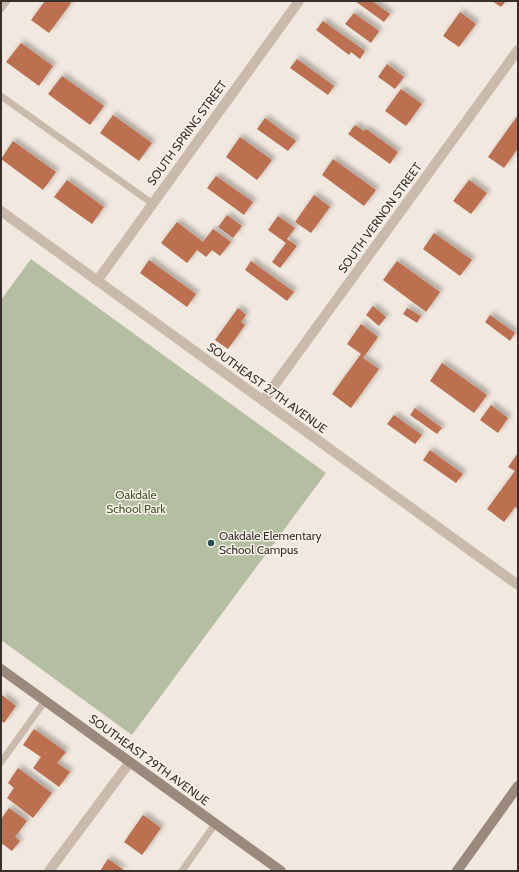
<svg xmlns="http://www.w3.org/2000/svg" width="519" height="872" viewBox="0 0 519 872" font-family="Cabin,sans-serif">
<defs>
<filter id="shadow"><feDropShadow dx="3.5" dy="-3.5" stdDeviation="2" flood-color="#0004"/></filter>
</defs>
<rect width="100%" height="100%" fill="#f1e9df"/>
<polygon fill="#b3bfa0" points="31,259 326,473 132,735 1,640 1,300"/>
<g fill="#bd6f50" filter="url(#shadow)">
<polygon points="45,1 69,1 71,3 49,33 31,20"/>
<polygon points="355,1 372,1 390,14 384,22"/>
<polygon points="492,1 506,1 501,7"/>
<polygon points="460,12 476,24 459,47 443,36"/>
<polygon points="354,13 379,31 371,43 345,24"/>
<polygon points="323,21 365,51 360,59 351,52 349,55 316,30"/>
<polygon points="21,43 53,66 39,86 6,62"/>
<polygon points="297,59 334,86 328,95 290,68"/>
<polygon points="387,64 404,77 395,89 378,77"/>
<polygon points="62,76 104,106 90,125 48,94"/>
<polygon points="401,89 422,104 406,126 385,111"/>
<polygon points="113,115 152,143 139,161 100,133"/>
<polygon points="518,115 518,148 504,168 488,157"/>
<polygon points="265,118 296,141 288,151 257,129"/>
<polygon points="355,125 364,131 366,129 398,152 390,164 348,134"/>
<polygon points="240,137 272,160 257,180 226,157"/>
<polygon points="13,141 56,172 43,190 1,159"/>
<polygon points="333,159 376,190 364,206 322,175"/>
<polygon points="216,176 253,202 244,215 207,188"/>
<polygon points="67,180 104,207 92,224 54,197"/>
<polygon points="469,180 487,193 471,214 453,201"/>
<polygon points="314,195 330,207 311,233 295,222"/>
<polygon points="227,215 242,226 233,238 218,227"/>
<polygon points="278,216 295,228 287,239 297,246 280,268 272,262 286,243 268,230"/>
<polygon points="177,222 203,242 213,229 231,242 220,256 212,250 206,257 197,250 187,263 161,243"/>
<polygon points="434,233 472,260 460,276 423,249"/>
<polygon points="149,260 196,294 187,307 140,273"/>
<polygon points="251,261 294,292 287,301 245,270"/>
<polygon points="397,261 440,292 426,312 383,280"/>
<polygon points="373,306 386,317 379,326 366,315"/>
<polygon points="238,308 246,315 241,322 245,325 228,349 215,340"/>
<polygon points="407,308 421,316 417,323 403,314"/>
<polygon points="490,315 515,333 510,341 485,322"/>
<polygon points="361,324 378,337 363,358 379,369 351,408 332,394 361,354 347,344"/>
<polygon points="442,363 487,395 474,413 430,381"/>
<polygon points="491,405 508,418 498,433 480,420"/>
<polygon points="415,408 442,428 437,434 410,415"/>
<polygon points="394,415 422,435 415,444 387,424"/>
<polygon points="430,450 463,474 456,483 423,460"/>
<polygon points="518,453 518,509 515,507 504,522 487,509 515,471 508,467"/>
<polygon points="2,695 16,706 4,723 1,721"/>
<polygon points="34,729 66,752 57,763 70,772 59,787 33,768 41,757 23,745"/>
<polygon points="18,768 52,793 33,818 7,798 14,788 8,783"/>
<polygon points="9,808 27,821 15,837 20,841 12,851 1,843 1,819"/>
<polygon points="143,815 161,828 142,855 124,842"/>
<polygon points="108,859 124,870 123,871 100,871"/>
</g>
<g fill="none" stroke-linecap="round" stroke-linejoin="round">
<g stroke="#c9baab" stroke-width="7">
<polyline points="1,9 7,1"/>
<polyline points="1,96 153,204"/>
<polyline points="1,762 45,701"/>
<polyline points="182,871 215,824"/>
</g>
<g stroke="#c9baab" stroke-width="10">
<polyline points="1,211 518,585"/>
<polyline points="97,281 299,1"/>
<polyline points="263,401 518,50"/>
<polyline points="49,871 130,762"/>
</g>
<g stroke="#9c897d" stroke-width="10">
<polyline points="1,669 281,871"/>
<polyline points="457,871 518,786"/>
</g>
</g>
<circle fill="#225056" stroke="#f9f3eb" stroke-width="1.5" cx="211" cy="543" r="4"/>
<g text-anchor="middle" stroke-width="3" stroke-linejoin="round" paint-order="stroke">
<g font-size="12" fill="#372f2a" stroke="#f9f3eb">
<text transform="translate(187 133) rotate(-54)" y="4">SOUTH SPRING STREET</text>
<text transform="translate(380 218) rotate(-54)" y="4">SOUTH VERNON STREET</text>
<text transform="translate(267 388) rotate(36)" y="4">SOUTHEAST 27TH AVENUE</text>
<text transform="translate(149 760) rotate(36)" y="4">SOUTHEAST 29TH AVENUE</text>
</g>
<g font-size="12" fill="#45542f" stroke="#f9f3eb">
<text x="136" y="499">Oakdale<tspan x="136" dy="14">School Park</tspan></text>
</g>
<g font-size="12" fill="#372f2a" stroke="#f9f3eb" text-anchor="start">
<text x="219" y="540">Oakdale Elementary<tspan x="219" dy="14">School Campus</tspan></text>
</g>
</g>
<rect width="519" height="872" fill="none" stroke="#372f2a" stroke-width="4"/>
</svg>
